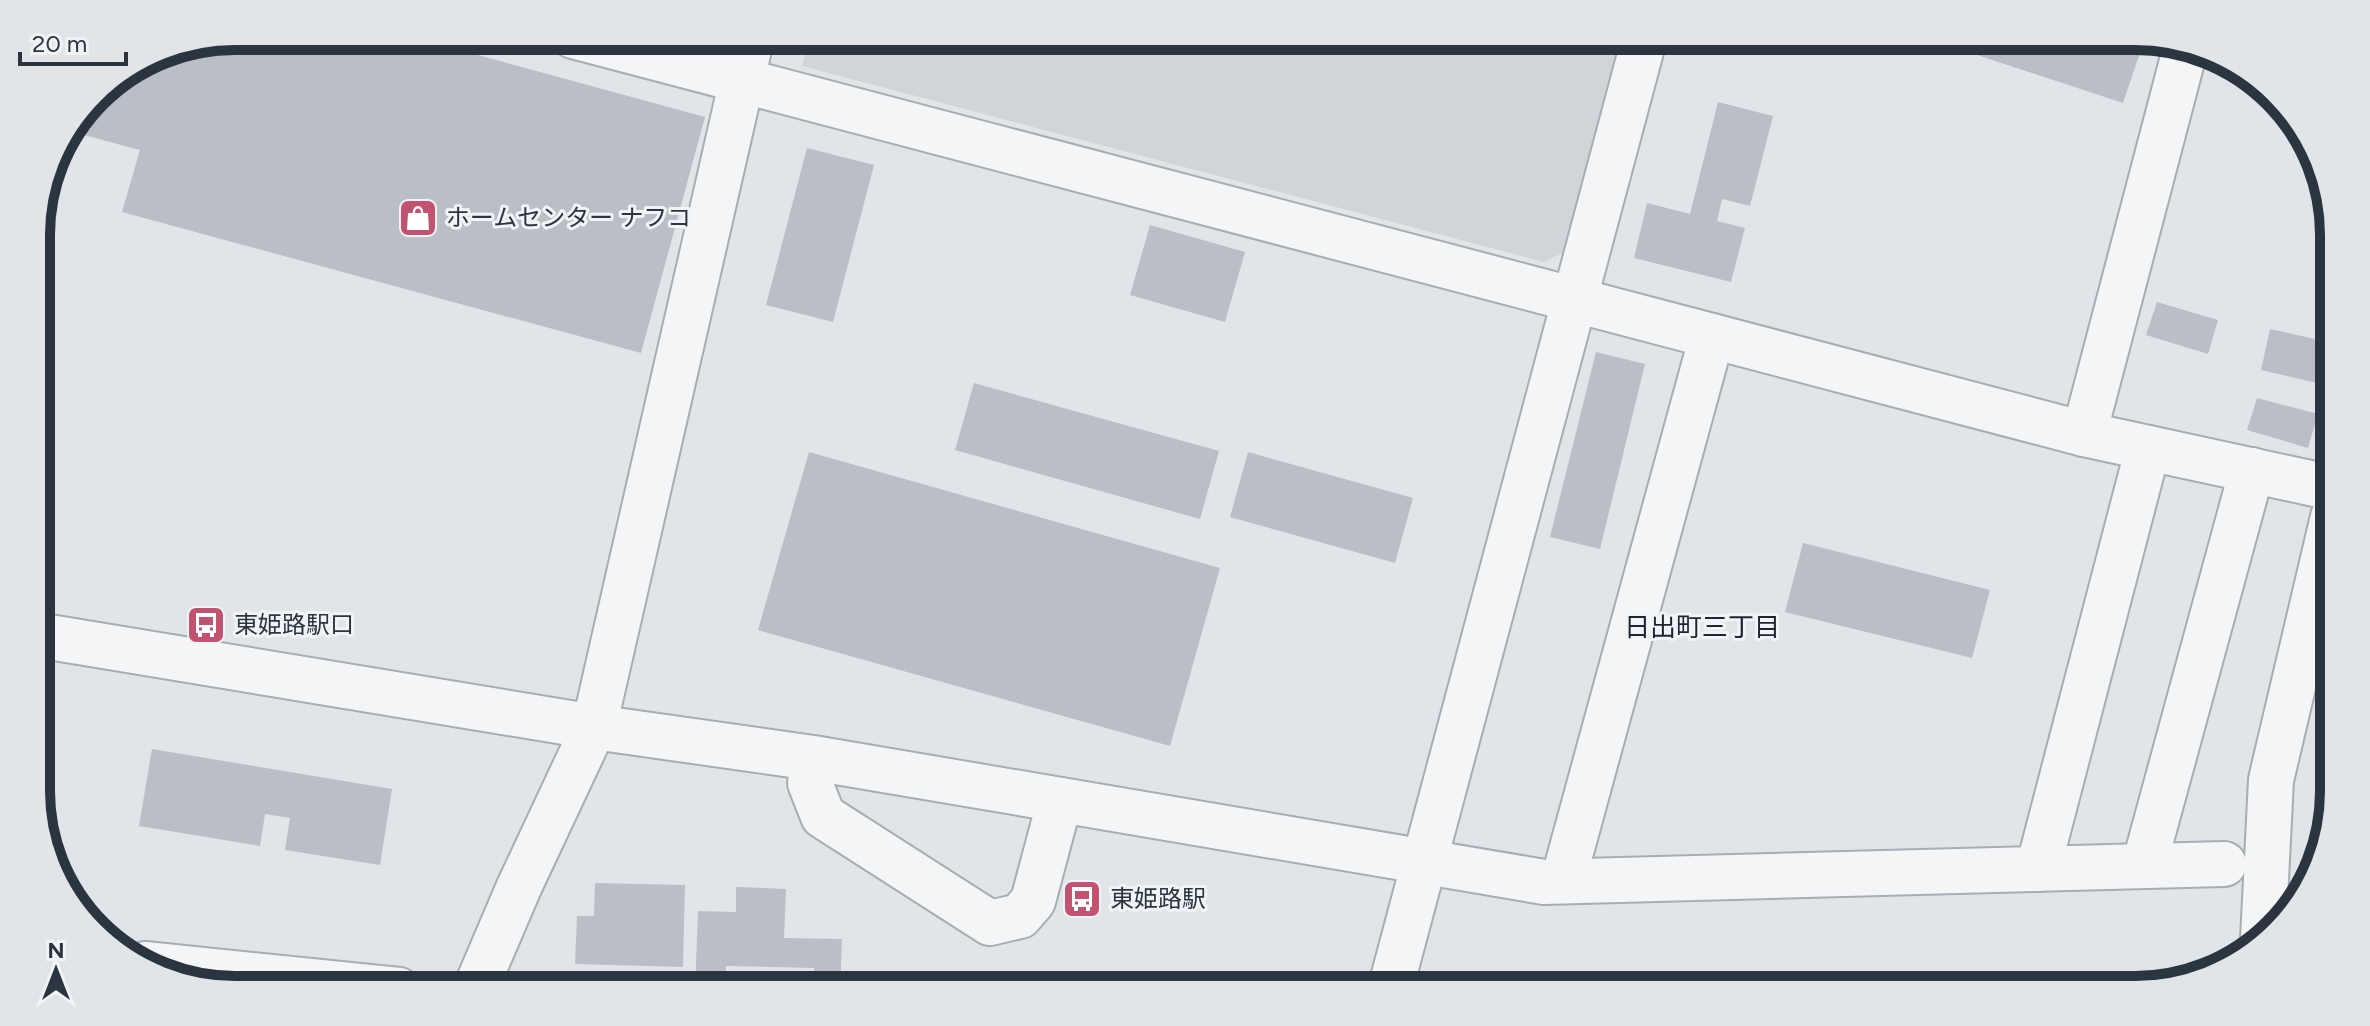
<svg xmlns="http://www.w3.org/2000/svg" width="2370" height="1026" viewBox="0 0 2370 1026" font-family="Figtree,'Noto Sans JP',sans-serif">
<rect width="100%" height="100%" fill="#e1e5e9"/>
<polygon fill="#d0d5da" points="810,36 1620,36 1563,253 1544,262 802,66"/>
<g fill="#b9bfc5">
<polygon points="235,36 408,36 705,117 641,353 122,212 140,150 69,131 104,86 159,51"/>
<polygon points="1889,36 1955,36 1950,54"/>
<polygon points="1980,36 2135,36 2145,38 2123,103 1974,54"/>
<polygon points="1718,102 1773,116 1750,206 1722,199 1717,221 1745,228 1731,282 1634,258 1647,203 1690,214"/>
<polygon points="807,148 874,165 833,322 766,305"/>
<polygon points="1150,225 1245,252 1225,322 1130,295"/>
<polygon points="2157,302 2218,320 2208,354 2146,335"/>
<polygon points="2270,329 2333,343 2333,355 2325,385 2261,370"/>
<polygon points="1596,352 1645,364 1600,549 1550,537"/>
<polygon points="974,383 1219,451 1200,519 955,450"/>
<polygon points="2257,398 2318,414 2308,448 2247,430"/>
<polygon points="809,452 1220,568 1170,746 758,630"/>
<polygon points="1248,452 1413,498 1395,563 1230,517"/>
<polygon points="1803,543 1990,590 1972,658 1785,612"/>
<polygon points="152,749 392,789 380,865 285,850 290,818 265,814 260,846 139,826"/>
<polygon points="595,883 685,885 683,967 575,964 577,916 594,916"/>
<polygon points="736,887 786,889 784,938 842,939 840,990 814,990 814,968 726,966 725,990 695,990 698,911 736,912"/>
</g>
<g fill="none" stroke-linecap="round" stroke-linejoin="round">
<defs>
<g id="minor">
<polyline points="573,36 2084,434 2333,488"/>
<polyline points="2084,434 2186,46"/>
<polyline points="37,635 594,727 813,758 1544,882 2224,864"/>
<polyline points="813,758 810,783 823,816 990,923 1020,916 1033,901 1060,800"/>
<polyline points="2144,866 2252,470"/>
<polyline points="2038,869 2148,448"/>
<polyline points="1563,881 1712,336"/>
<polyline points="2263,939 2271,780 2333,517"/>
<polyline points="145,964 399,990"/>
<polyline points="475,990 519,887 594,727 752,36"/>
<polyline points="1390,990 1645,36"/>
</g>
</defs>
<use href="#minor" stroke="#a7adb3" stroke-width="48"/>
<use href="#minor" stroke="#f4f5f7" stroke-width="44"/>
</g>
<defs>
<symbol id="shop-square" viewBox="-11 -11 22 22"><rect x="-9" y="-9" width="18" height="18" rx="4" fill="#c25270" stroke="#f1f4f6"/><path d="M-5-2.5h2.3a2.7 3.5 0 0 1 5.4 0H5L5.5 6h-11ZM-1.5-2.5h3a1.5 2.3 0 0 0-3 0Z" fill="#fff"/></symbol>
<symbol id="bus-square" viewBox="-11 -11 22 22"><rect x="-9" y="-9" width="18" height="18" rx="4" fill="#c25270" stroke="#f1f4f6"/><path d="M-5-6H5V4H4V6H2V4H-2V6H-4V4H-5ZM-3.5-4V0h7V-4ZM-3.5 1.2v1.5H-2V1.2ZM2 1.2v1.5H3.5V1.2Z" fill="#fff"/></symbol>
</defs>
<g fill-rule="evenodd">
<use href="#shop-square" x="396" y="196" width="44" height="44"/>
<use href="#bus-square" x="184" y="603" width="44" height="44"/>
<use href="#bus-square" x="1060" y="877" width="44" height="44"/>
</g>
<g text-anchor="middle" stroke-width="6" stroke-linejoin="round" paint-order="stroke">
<g font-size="24" fill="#2b353f" stroke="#f1f4f6" text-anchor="start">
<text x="446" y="226">ホームセンター ナフコ</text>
<text x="234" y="633">東姫路駅口</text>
<text x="1110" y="907">東姫路駅</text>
</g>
<g font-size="26" fill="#1d2630" stroke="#f1f4f6">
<text x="1702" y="636">日出町三丁目</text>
</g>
</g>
<path d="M0 0H2370V1026H0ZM235 50H2135A185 185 0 0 1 2320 235V791A185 185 0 0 1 2135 976H235A185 185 0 0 1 50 791V235A185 185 0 0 1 235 50Z" fill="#e1e5e7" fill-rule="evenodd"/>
<path fill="none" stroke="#2b353f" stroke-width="10" d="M235 50H2135A185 185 0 0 1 2320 235V791A185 185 0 0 1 2135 976H235A185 185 0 0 1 50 791V235A185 185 0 0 1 235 50Z"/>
<g transform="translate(56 970)" stroke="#f1f4f6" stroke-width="6" paint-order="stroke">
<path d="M0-6L14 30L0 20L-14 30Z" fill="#2b353f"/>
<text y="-12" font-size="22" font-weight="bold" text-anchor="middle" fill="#2b353f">N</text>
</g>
<path d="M20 52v12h106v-12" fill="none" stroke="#2b353f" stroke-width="4"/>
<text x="32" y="52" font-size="24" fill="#2b353f" stroke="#f1f4f6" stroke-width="6" paint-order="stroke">20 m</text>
</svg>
